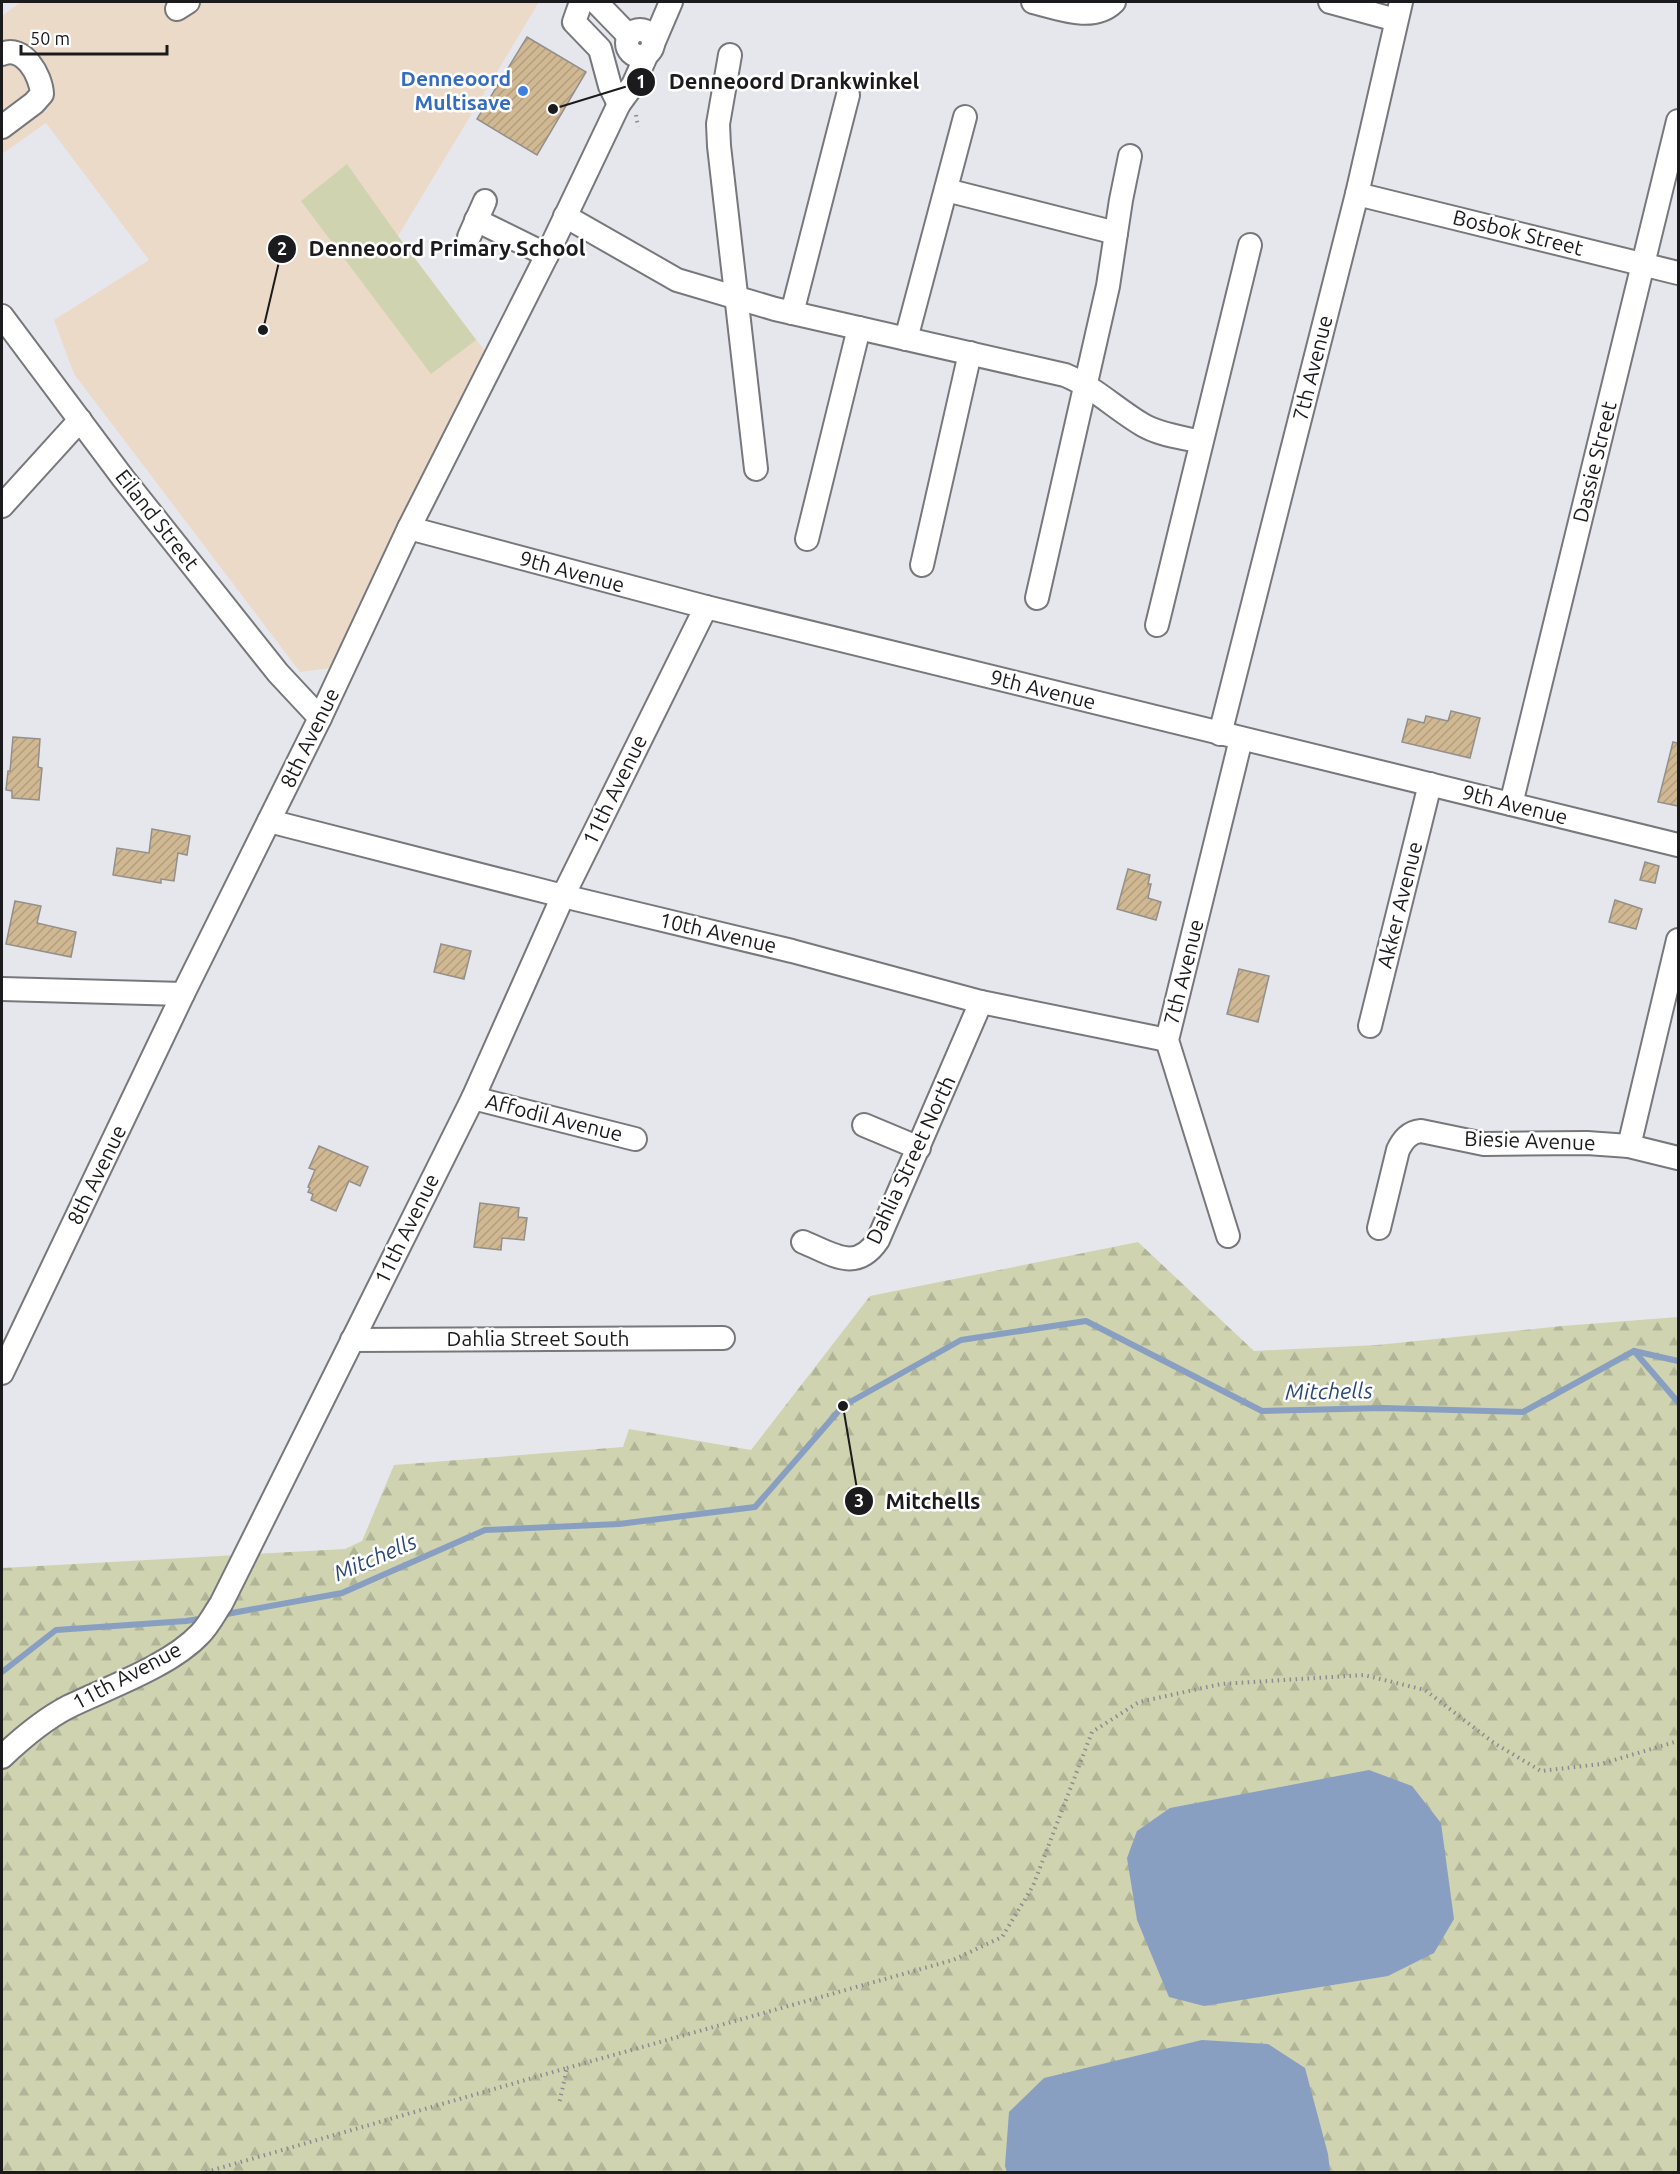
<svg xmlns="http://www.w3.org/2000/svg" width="1680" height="2174" viewBox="0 0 1680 2174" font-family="Ubuntu,sans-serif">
<defs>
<pattern id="forest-firs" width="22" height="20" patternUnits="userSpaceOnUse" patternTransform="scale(1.5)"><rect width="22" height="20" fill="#cfd3b0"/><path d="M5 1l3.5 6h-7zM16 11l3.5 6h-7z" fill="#b1b597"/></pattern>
<pattern id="building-hatch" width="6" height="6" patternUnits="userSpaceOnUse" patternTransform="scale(1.5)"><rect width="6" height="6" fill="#d0b893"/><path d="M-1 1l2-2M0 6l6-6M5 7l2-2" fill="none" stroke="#b29e7e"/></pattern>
</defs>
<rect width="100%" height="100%" fill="#e6e7ec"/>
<polygon fill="#ecdac9" points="21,2 539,2 398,236 485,351 330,668 300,672 74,374 54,320 149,260 46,123 2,154 2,16"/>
<polygon fill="url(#forest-firs)" points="1138,1242 1254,1351 1377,1345 1562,1326 1678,1317 1678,2172 2,2172 2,1568 345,1549 362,1541 394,1465 623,1447 629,1429 751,1450 870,1296"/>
<polygon fill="#cfd3b0" points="347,164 398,236 476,340 431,374 301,201"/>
<g fill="#889fc2">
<polygon points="1369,1770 1412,1786 1441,1823 1454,1919 1434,1953 1388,1976 1204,2006 1169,1997 1137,1920 1127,1858 1137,1831 1170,1808"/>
<polygon points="1202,2040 1268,2044 1305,2068 1328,2154 1330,2172 1007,2172 1005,2166 1009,2112 1044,2078"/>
</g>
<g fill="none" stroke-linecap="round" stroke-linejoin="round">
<g stroke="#889fc2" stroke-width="6">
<polyline points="1634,1351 1678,1402"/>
<polyline points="221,1615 342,1593 485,1530 619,1524 755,1507 843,1406 961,1340 1086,1321 1262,1411 1383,1408 1523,1412 1634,1351 1678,1361"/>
<polyline points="2,1672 56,1630 186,1621 205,1618"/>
</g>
</g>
<g fill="url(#building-hatch)" stroke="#93908c" stroke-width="1.5">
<polygon points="527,37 586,72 537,155 477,119"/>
<polygon points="1451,711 1480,718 1470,758 1402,742 1408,719 1424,723 1426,716 1448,721"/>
<polygon points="13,737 40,739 38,767 42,768 39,800 12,798 12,791 6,790 8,771 10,771"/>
<polygon points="1673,742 1678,743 1678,806 1658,802"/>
<polygon points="152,829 190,836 187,855 178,853 174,881 161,879 161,883 113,875 117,848 149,853"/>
<polygon points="1645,862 1659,866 1655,883 1640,880"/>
<polygon points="1128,869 1150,875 1148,884 1151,884 1148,898 1161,902 1156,920 1117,909"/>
<polygon points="1615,900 1642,909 1636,929 1609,922"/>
<polygon points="15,901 41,906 37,923 76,932 71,957 6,944"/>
<polygon points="441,944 471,951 464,979 434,972"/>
<polygon points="1239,969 1269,976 1258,1022 1227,1014"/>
<polygon points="319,1146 368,1167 360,1186 349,1181 336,1211 311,1200 313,1194 308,1192 310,1188 308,1187 315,1170 309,1168"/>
<polygon points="480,1203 519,1208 518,1217 527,1218 524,1240 502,1238 501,1250 474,1247"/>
</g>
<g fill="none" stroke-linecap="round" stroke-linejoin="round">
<defs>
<g id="minor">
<polyline points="581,2 574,22 600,49 610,86 619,104"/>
<polyline points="596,2 629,36"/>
<path d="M 1033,2 C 1058,8 1093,23 1114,2"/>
<polyline points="1330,2 1396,20"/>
<polyline points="177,9 188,2"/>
<circle cx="640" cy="43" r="13"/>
<polyline points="653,44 671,2"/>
<path d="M 2,54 C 23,44 41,75 42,94 L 34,103 L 2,127"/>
<polyline points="730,55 718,124 719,146 756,469"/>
<polyline points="946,190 1116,233"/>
<polyline points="1357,194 1678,273"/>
<path d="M 565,216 L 677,280 L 775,309 L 1065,375 C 1094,387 1116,409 1143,425 C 1160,435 1182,437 1201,442"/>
<polyline points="476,220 547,255"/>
<polyline points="469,237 485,201"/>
<polyline points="792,313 848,95"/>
<polyline points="2,316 123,478 278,673 320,718"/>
<polyline points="906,339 965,117"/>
<polyline points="2,506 80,420"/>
<polyline points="409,528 706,607 1678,845"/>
<polyline points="807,539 859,328"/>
<polyline points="922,565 970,353"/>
<polyline points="1037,598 1108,286 1121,200 1130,156"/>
<polyline points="1157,625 1250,245"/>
<polyline points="1220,734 1357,194 1401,2"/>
<polyline points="1511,804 1678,121"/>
<polyline points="269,821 563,896 792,951 981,1002 1167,1040"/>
<polyline points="2,989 183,994"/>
<polyline points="1370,1026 1430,784"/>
<polyline points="473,1098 635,1139"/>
<polyline points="864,1125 919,1148"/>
<polyline points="1629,1146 1678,940"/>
<path d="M 1379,1228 L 1398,1150 C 1403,1140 1409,1132 1421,1131 L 1484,1144 L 1587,1143 L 1629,1146 L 1678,1158"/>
<polyline points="1228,1236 1167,1040 1241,739"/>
<path d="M 803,1242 C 833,1254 856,1273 878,1240 L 981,1002"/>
<polyline points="352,1340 723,1338"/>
<polyline points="2,1373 183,994 320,718 409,528 547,255 619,104 633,85 647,54"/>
<path d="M 2,1757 C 22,1738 43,1720 68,1707 C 107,1688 170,1666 200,1634 C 209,1625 214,1614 221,1604 L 473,1098 L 563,896 L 706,607"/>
</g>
</defs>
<use href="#minor" stroke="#77787c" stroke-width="26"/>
<g stroke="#8d8d91" stroke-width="4" stroke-dasharray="1.5 4.5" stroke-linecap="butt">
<polyline points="636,115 638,127"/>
<polyline points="567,2068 953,1960 1002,1937 1033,1886 1092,1732 1139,1702 1221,1684 1364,1675 1425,1690 1494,1743 1541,1771 1601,1764 1678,1741"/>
<polyline points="206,2172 567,2068 559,2104"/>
</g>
<use href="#minor" stroke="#fff" stroke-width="22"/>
</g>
<circle fill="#3f7fe0" stroke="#fff" stroke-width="2" cx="523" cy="91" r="6"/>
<g text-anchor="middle" stroke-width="5" stroke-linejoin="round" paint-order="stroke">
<g font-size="21" font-weight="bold" fill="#366cbe" stroke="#fff" text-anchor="end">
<text x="511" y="86">Denneoord<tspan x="511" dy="24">Multisave</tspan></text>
</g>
<g font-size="21" fill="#1b1b1d" stroke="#fff">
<text transform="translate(1518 233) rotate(14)" y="7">Bosbok Street</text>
<text transform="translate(1313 368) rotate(-76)" y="7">7th Avenue</text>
<text transform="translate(1595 462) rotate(-76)" y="7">Dassie Street</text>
<text transform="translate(157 520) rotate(52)" y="7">Eiland Street</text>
<text transform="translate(572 572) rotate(15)" y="7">9th Avenue</text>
<text transform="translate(1043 690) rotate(14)" y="7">9th Avenue</text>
<text transform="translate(310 738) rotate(-64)" y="7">8th Avenue</text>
<text transform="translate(615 790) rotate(-64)" y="7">11th Avenue</text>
<text transform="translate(1515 805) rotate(14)" y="7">9th Avenue</text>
<text transform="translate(1400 905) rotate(-76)" y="7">Akker Avenue</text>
<text transform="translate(718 933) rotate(13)" y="7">10th Avenue</text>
<text transform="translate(1184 972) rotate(-76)" y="7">7th Avenue</text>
<text transform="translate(554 1118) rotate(14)" y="7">Affodil Avenue</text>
<text transform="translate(1530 1141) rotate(2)" y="7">Biesie Avenue</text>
<text transform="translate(911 1160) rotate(-65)" y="7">Dahlia Street North</text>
<text transform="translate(97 1175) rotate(-64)" y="7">8th Avenue</text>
<text transform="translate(407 1229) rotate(-64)" y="7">11th Avenue</text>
<text x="538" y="1346">Dahlia Street South</text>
<text transform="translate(127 1676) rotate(-28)" y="7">11th Avenue</text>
</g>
<g font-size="22" font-style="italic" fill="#294877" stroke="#fff">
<text transform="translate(1329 1391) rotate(-1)" y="8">Mitchells</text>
<text transform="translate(375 1557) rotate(-23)" y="8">Mitchells</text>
</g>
</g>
<path fill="none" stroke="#1b1b1d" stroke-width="2" d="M553 109L641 82M263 330L282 249M843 1406L859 1501"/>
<g fill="#1b1b1d" stroke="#fff" stroke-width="2">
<circle cx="553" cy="109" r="6"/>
<circle cx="263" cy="330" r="6"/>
<circle cx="843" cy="1406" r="6"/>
<circle cx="641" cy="82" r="15"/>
<circle cx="282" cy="249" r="15"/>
<circle cx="859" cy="1501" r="15"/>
</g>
<g font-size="18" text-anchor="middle" font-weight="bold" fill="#fff">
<text x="641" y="88">1</text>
<text x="282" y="255">2</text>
<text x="859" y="1507">3</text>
</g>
<g font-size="22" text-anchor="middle" font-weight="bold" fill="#1b1b1d" stroke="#fff" stroke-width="5" stroke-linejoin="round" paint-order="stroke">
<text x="794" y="89">Denneoord Drankwinkel</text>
<text x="447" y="256">Denneoord Primary School</text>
<text x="933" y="1509">Mitchells</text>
</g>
<rect width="1680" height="2174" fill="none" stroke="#1b1b1d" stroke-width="6"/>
<path d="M21 45v9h146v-9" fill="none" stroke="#1b1b1d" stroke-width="3"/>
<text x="30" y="45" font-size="18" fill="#1b1b1d" stroke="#ffffff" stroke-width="4.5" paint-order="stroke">50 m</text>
</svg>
